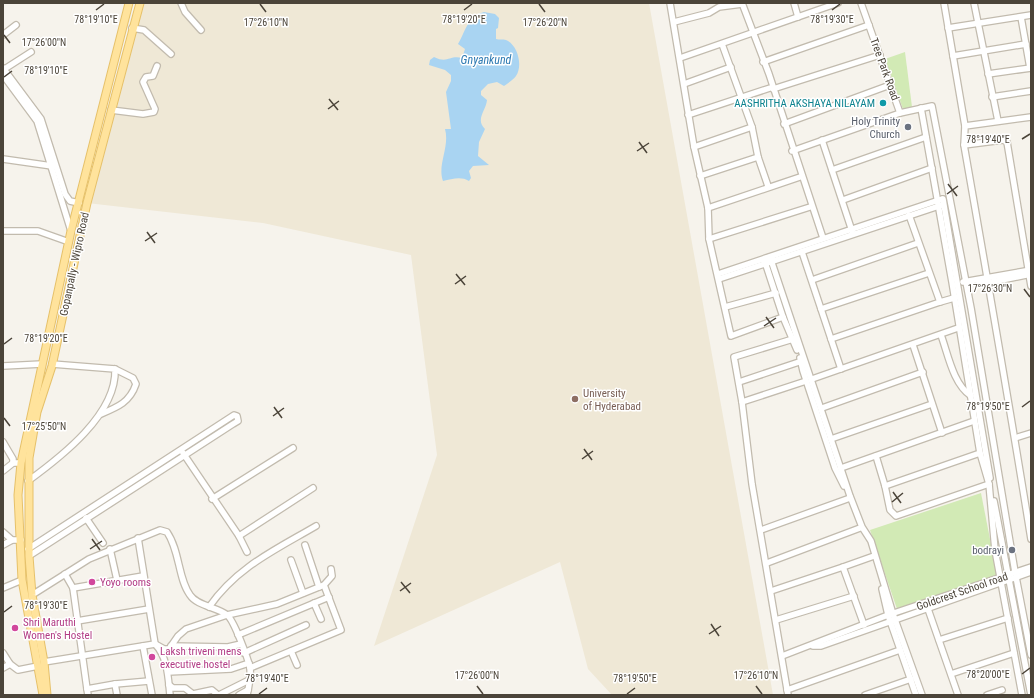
<svg xmlns="http://www.w3.org/2000/svg" width="1034" height="698" viewBox="0 0 1034 698" font-family="'Roboto Condensed',sans-serif">
<rect width="100%" height="100%" fill="#f6f3ec"/>
<polygon fill="#efe8d6" points="137,3 649,3 773,695 612,695 588,669 560,562 374,646 437,455 411,255 263,223 87,203"/>
<g fill="#d2eab5">
<polygon points="905,52 912,107 903,109 885,59"/>
<polygon points="981,493 997,575 897,609 870,530"/>
</g>
<path fill="#a9d4f2" d="M 484,12 L 495,14 L 499,18 L 498,28 L 496,29 L 496,39 C 499,40 503,39 506,40 C 518,45 523,66 516,76 C 513,80 508,83 504,86 L 497,82 L 488,84 L 481,91 L 481,95 L 487,100 C 486,111 475,119 485,129 L 479,142 L 478,156 L 489,165 L 473,166 L 469,171 L 471,178 L 469,181 C 461,176 452,179 443,181 C 437,165 450,147 445,129 L 451,129 L 446,92 L 451,81 L 451,75 L 445,70 L 429,65 L 430,60 L 434,57 C 448,64 449,55 462,58 L 465,49 L 458,44 C 466,31 467,16 484,12 Z"/>
<g fill="none" stroke-linecap="round" stroke-linejoin="round">
<defs>
<g id="minor">
<polyline points="181,3 185,12 201,30"/>
<polyline points="670,3 694,147 708,208 709,239 731,336 783,317"/>
<polyline points="742,3 769,74 823,238"/>
<polyline points="794,3 798,17"/>
<polyline points="861,3 900,113"/>
<polyline points="944,3 965,126"/>
<polyline points="974,3 998,121"/>
<polyline points="1021,17 1030,68"/>
<polyline points="674,22 709,13 719,7 742,4"/>
<polyline points="132,28 144,30 171,54"/>
<polyline points="948,28 1031,15"/>
<polyline points="3,35 16,25"/>
<polyline points="722,44 752,127 758,157 768,186"/>
<polyline points="953,56 1026,44"/>
<polyline points="680,58 838,3"/>
<polyline points="763,62 869,25"/>
<polyline points="3,68 41,119 65,194 70,201 79,203"/>
<polyline points="3,70 31,52"/>
<polyline points="988,74 1031,68"/>
<polyline points="3,75 37,121 71,231"/>
<polyline points="684,84 731,67"/>
<polyline points="773,89 880,55"/>
<polyline points="992,97 1031,91"/>
<polyline points="921,108 952,282 980,453 989,484 995,550 1022,695"/>
<polyline points="111,110 143,114 154,112 155,109 143,82 146,77 153,76 157,66"/>
<polyline points="688,115 770,88"/>
<path d="M 1031,117 L 965,126 L 964,145 C 987,276 1010,408 1031,539"/>
<polyline points="784,124 890,85"/>
<polyline points="822,140 852,231"/>
<polyline points="964,145 1003,140 1007,142 1031,286"/>
<polyline points="694,147 752,127"/>
<polyline points="792,151 900,113 932,106 971,308 1015,572"/>
<polyline points="3,159 52,166"/>
<polyline points="832,170 926,137"/>
<polyline points="700,176 758,157"/>
<polyline points="943,199 990,478"/>
<polyline points="843,200 932,168"/>
<polyline points="708,208 800,177"/>
<polyline points="3,231 38,231 69,242"/>
<polyline points="709,239 810,207"/>
<polyline points="802,252 841,369"/>
<polyline points="770,257 850,496 862,527 871,541 893,614 922,695"/>
<polyline points="764,259 783,317 797,350"/>
<polyline points="718,274 942,199"/>
<polyline points="719,279 942,205"/>
<polyline points="812,280 918,243"/>
<polyline points="977,280 987,283 1031,274"/>
<polyline points="963,282 1031,270"/>
<polyline points="940,302 954,298"/>
<polyline points="725,307 776,293"/>
<polyline points="821,309 929,273"/>
<path d="M 941,335 C 948,354 953,384 971,396"/>
<polyline points="831,339 940,302 909,215"/>
<polyline points="913,345 942,433"/>
<polyline points="800,358 803,371 835,468 844,486"/>
<polyline points="3,366 42,364"/>
<polyline points="812,379 958,328"/>
<polyline points="739,382 802,361"/>
<polyline points="742,402 806,381"/>
<polyline points="822,408 923,372"/>
<path d="M 101,414 C 118,407 130,402 136,384 L 133,378 L 115,369"/>
<polyline points="1015,438 1031,433"/>
<polyline points="831,439 932,404"/>
<polyline points="3,442 13,459 13,463"/>
<polyline points="183,453 239,536 247,552"/>
<polyline points="876,456 885,486 890,510 896,516 989,484"/>
<polyline points="841,468 974,421"/>
<polyline points="3,471 13,463 21,463"/>
<path d="M 28,481 C 61,457 117,414 115,369 L 52,364"/>
<polyline points="885,486 980,453"/>
<polyline points="212,499 293,448"/>
<polyline points="994,501 1031,695"/>
<polyline points="86,518 103,543"/>
<polyline points="761,530 850,498"/>
<polyline points="3,532 12,540"/>
<polyline points="239,536 313,488"/>
<path d="M 138,538 L 155,644 C 168,658 168,677 170,695"/>
<polyline points="3,545 12,540 21,540"/>
<polyline points="305,545 319,587"/>
<polyline points="28,549 234,415 237,416 238,421 233,424 29,556"/>
<polyline points="110,549 117,580"/>
<polyline points="291,560 303,593"/>
<polyline points="767,563 860,528"/>
<polyline points="843,567 874,556"/>
<polyline points="65,574 73,588 87,689 115,684 149,681"/>
<polyline points="1016,577 1031,655"/>
<polyline points="3,588 22,580"/>
<polyline points="73,588 143,576"/>
<polyline points="882,589 888,615 916,695"/>
<polyline points="771,591 843,567 864,625"/>
<path d="M 32,595 L 89,559 L 160,530 L 167,532 C 180,551 178,579 190,595 C 197,606 217,607 227,615 C 234,620 248,659 250,668 C 251,677 249,686 247,695"/>
<polyline points="314,603 321,619"/>
<path d="M 209,607 C 237,567 275,550 316,526"/>
<polyline points="928,609 958,695"/>
<polyline points="776,620 854,596"/>
<polyline points="77,621 149,609"/>
<polyline points="238,635 329,597"/>
<polyline points="939,640 1008,618"/>
<polyline points="143,646 152,695"/>
<polyline points="171,646 228,647 241,644"/>
<polyline points="813,646 821,646 1031,572"/>
<polyline points="291,651 297,665"/>
<polyline points="3,653 10,664 18,670 38,666"/>
<polyline points="244,653 306,625"/>
<polyline points="782,656 888,615 1031,567"/>
<polyline points="44,662 155,644 164,649 169,649 178,636 186,629 227,615 277,604 324,585 332,576 331,569"/>
<polyline points="3,668 10,664"/>
<polyline points="250,668 341,630 324,585"/>
<polyline points="168,672 231,669 249,663"/>
<polyline points="951,674 1014,653"/>
<polyline points="115,684 117,695"/>
<polyline points="169,685 173,688 185,688 194,695"/>
<polyline points="87,689 88,695"/>
<polyline points="787,690 900,650"/>
<polyline points="193,694 212,690 218,695"/>
<polyline points="219,695 251,679"/>
<polyline points="239,695 248,690"/>
<polyline points="788,695 752,484 742,402 734,357 793,339"/>
<polyline points="865,695 911,679"/>
<polyline points="987,695 1002,690"/>
</g>
<g id="major">
<polyline points="43,695 22,580 18,495 21,463 71,231 129,3"/>
<polyline points="47,695 44,662 32,595 29,556 29,458 37,412 52,366 87,203 140,3"/>
</g>
</defs>
<use href="#minor" stroke="#c2bbae" stroke-width="8"/>
<use href="#major" stroke="#e6c16a" stroke-width="9"/>
<use href="#minor" stroke="#fff" stroke-width="5.5"/>
<use href="#major" stroke="#ffe39c" stroke-width="7"/>
</g>
<path fill="none" stroke="#4b4439" stroke-width="1.5" d="M 260,4 L 266,12M 539,4 L 545,12M 96,10 L 104,4M 464,10 L 472,4M 832,10 L 840,4M 4,35 L 10,43M 4,77 L 12,71M 329,99 L 338,110M 328,109 L 339,101M 1022,139 L 1030,134M 639,142 L 647,153M 637,151 L 649,143M 948,184 L 957,196M 947,194 L 958,186M 147,232 L 155,243M 145,241 L 157,233M 456,274 L 465,285M 455,284 L 466,276M 1024,289 L 1030,297M 766,317 L 774,328M 764,326 L 776,318M 4,344 L 12,338M 274,407 L 282,418M 1022,407 L 1030,401M 273,416 L 284,408M 4,418 L 10,426M 584,449 L 592,460M 582,459 L 593,451M 893,492 L 901,503M 892,502 L 903,493M 92,539 L 100,550M 90,549 L 102,541M 401,582 L 410,593M 400,591 L 411,583M 4,612 L 12,606M 711,624 L 719,636M 709,634 L 721,626M 1022,674 L 1030,668M 477,686 L 483,694M 756,686 L 762,694M 259,694 L 267,688M 627,694 L 635,688"/>
<circle fill="#0f9aa8" stroke="#fff" stroke-width="1.5" cx="883" cy="103" r="4"/>
<g fill="#6b7280" stroke="#fff" stroke-width="1.5">
<circle cx="908" cy="127" r="4"/>
<circle cx="1012" cy="550" r="4"/>
</g>
<circle fill="#8d6e63" stroke="#fff" stroke-width="1.5" cx="575" cy="399" r="4"/>
<g fill="#d1479c" stroke="#fff" stroke-width="1.5">
<circle cx="92" cy="582" r="4"/>
<circle cx="15" cy="628" r="4"/>
<circle cx="152" cy="657" r="4"/>
</g>
<g text-anchor="middle" stroke-width="3" stroke-linejoin="round" paint-order="stroke">
<g font-size="11" fill="#4b4439" stroke="#fff">
<text transform="translate(885 69) rotate(70)" y="4">Tree Park Road</text>
<text transform="translate(74 264) rotate(-78)" y="4">Gopanpally - Wipro Road</text>
<text transform="translate(962 591) rotate(-19)" y="4">Goldcrest School road</text>
</g>
<g font-size="11" fill="#0d838f" stroke="#fff" text-anchor="end">
<text x="875" y="107">AASHRITHA AKSHAYA NILAYAM</text>
</g>
<g font-size="11" fill="#5b616d" stroke="#fff" text-anchor="end">
<text x="900" y="125">Holy Trinity<tspan x="900" dy="13">Church</tspan></text>
<text x="1004" y="554">bodrayi</text>
</g>
<g font-size="11" fill="#785e54" stroke="#fff" text-anchor="start">
<text x="583" y="397">University<tspan x="583" dy="13">of Hyderabad</tspan></text>
</g>
<g font-size="11" fill="#b23c85" stroke="#fff" text-anchor="start">
<text x="100" y="586">Yoyo rooms</text>
<text x="23" y="626">Shri Maruthi<tspan x="23" dy="13">Women's Hostel</tspan></text>
<text x="160" y="655">Laksh triveni mens<tspan x="160" dy="13">executive hostel</tspan></text>
</g>
<g font-size="12" font-style="italic" fill="#2e7ab2" stroke="#fff">
<text x="486" y="64">Gnyankund</text>
</g>
</g>
<g font-size="10" text-anchor="middle" fill="#4b4439" stroke="#fff" stroke-width="3" stroke-linejoin="round" paint-order="stroke">
<text x="96" y="23">78°19'10"E</text>
<text x="832" y="23">78°19'30"E</text>
<text x="464" y="23">78°19'20"E</text>
<text x="266" y="26">17°26'10"N</text>
<text x="545" y="26">17°26'20"N</text>
<text x="44" y="46">17°26'00"N</text>
<text x="46" y="74">78°19'10"E</text>
<text x="988" y="143">78°19'40"E</text>
<text x="990" y="292">17°26'30"N</text>
<text x="46" y="342">78°19'20"E</text>
<text x="988" y="410">78°19'50"E</text>
<text x="44" y="430">17°25'50"N</text>
<text x="46" y="609">78°19'30"E</text>
<text x="988" y="678">78°20'00"E</text>
<text x="477" y="679">17°26'00"N</text>
<text x="756" y="679">17°26'10"N</text>
<text x="267" y="682">78°19'40"E</text>
<text x="635" y="682">78°19'50"E</text>
</g>
<rect width="1034" height="698" fill="none" stroke="#4b4439" stroke-width="8"/>
</svg>
